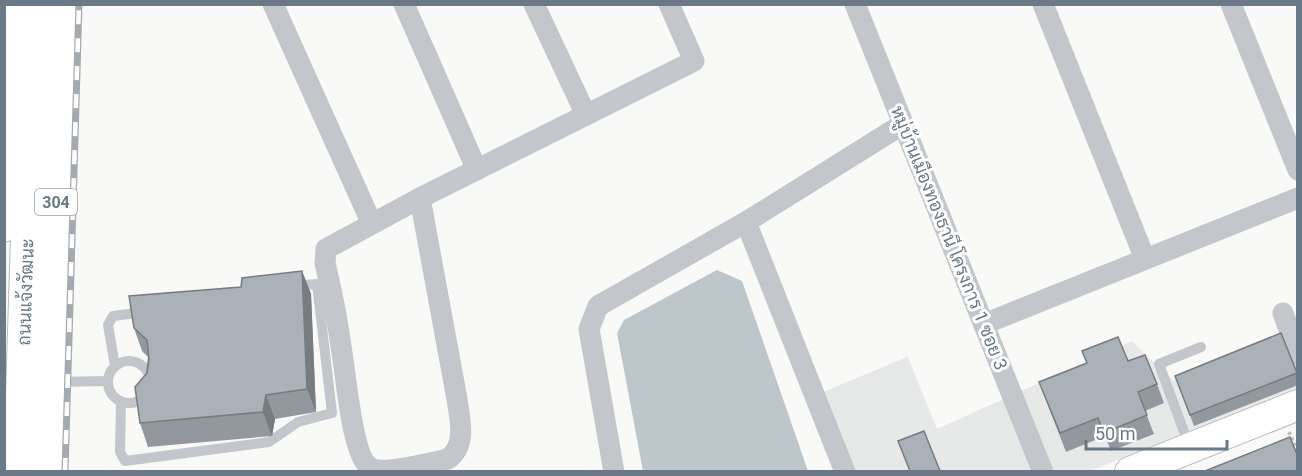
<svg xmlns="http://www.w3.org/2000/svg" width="1302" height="476" viewBox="0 0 1302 476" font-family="Roboto,Sarabun,sans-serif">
<rect width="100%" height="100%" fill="#f9f9f7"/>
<polygon fill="#e7e8e8" points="1297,331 1297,389 1090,471 854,471 823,392 907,357 907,355 937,429 1132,341 1173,381"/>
<polygon fill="#bcc6cb" points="717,270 742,281 808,471 643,471 617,333 624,320"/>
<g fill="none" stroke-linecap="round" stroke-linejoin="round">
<defs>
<polyline id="secondary" points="1130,472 1298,405"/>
<g id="primary">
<polyline points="4,225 12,4"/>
<polyline points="20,472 35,4"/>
<polyline points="50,472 60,4"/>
</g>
</defs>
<use href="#secondary" stroke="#b5babf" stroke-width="32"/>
<use href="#primary" stroke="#b6babe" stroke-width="35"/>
<polyline stroke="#bdbfc2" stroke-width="4" stroke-dasharray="3 3" stroke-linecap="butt" points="1289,432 1298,453"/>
<g stroke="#c3c6ca" stroke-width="10">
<circle cx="129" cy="382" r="21"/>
<polyline points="115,366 108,325 113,316 145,312"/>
<polyline points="56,382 108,381"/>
<polyline points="121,401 120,452 125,461 269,442 298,422 332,413 317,284 295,286"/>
<polyline points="1190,448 1159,364 1201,347"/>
</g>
<g stroke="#c3c6ca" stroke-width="21">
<polyline points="273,4 372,224"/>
<polyline points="404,4 477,170"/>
<polyline points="534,4 586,115"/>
<polyline points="855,4 1043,472"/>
<polyline points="1043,4 1145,259"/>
<polyline points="1231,4 1298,170"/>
<path d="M 420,198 L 457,399 C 460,420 467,445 448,459 C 430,463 387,475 371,468 C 352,459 346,374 342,353 C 338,323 332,292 325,263 L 326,249 L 420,198 L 694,61 L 669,4"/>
<polyline points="746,222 845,472"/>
<polyline points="1283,313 1298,355"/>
<polyline points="984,324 1298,198"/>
<polyline points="614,472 589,329 598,306 746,222 903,124"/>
</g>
<use href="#secondary" stroke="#fff" stroke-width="30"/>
<use href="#primary" stroke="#fff" stroke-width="33"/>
<defs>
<polyline id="rail" points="65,472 79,4"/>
</defs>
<use href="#rail" stroke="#a4aab0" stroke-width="7"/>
<use href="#rail" stroke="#fff" stroke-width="4.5" stroke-dasharray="14" stroke-linecap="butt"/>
</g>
<g fill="#92989e">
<polygon points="302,271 311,294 316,412 275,419 272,436 148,447 140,423 148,357 142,351 134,328"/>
<polygon points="1281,333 1298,373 1298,385 1194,426 1175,376"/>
<polygon points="1082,351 1128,361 1157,384 1164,403 1145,411 1154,434 1111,451 1105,436 1066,452 1039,382 1087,363"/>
</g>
<g fill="#777c81">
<polygon points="302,271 311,294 316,412 307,389"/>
<polygon points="266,395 275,419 272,436 263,412"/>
</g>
<g fill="#aab1b8" stroke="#777c81" stroke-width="1.5">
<polygon points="302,271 307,389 266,395 263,412 140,423 135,387 147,373 149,359 147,340 134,328 129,296 241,287 242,278"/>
<polygon points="1281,333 1297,373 1190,415 1175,376"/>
<polygon points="1118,337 1128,361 1145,355 1157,384 1138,392 1147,415 1104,433 1098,418 1060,433 1039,382 1087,363 1082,351"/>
<polygon points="924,431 940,471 910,471 898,441"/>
<polygon points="1290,437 1298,457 1298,471 1205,471"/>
</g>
<g text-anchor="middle" stroke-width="6" stroke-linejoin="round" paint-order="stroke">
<rect fill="#fff" stroke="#97a0ab" stroke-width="1.5" x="35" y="189" width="42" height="26" rx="4.5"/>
<g font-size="16" font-weight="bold" fill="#6a7887">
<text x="56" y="208">304</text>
</g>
<g font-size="18" fill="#6a7887" stroke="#fff">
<text transform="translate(949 238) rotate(68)" y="6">หมู่บ้านเมืองทองธานี โครงการ 1 ซอย 3</text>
<text transform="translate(26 292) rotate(-88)" y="6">ถนนแจ้งวัฒนะ</text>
</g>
</g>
<rect width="1302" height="476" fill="none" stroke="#6a7887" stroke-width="12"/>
<path d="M1086 440v9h141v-9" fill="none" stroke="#6a7887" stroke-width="3"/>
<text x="1095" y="440" font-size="18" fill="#6a7887" stroke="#ffffff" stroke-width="4.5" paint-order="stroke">50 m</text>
</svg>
